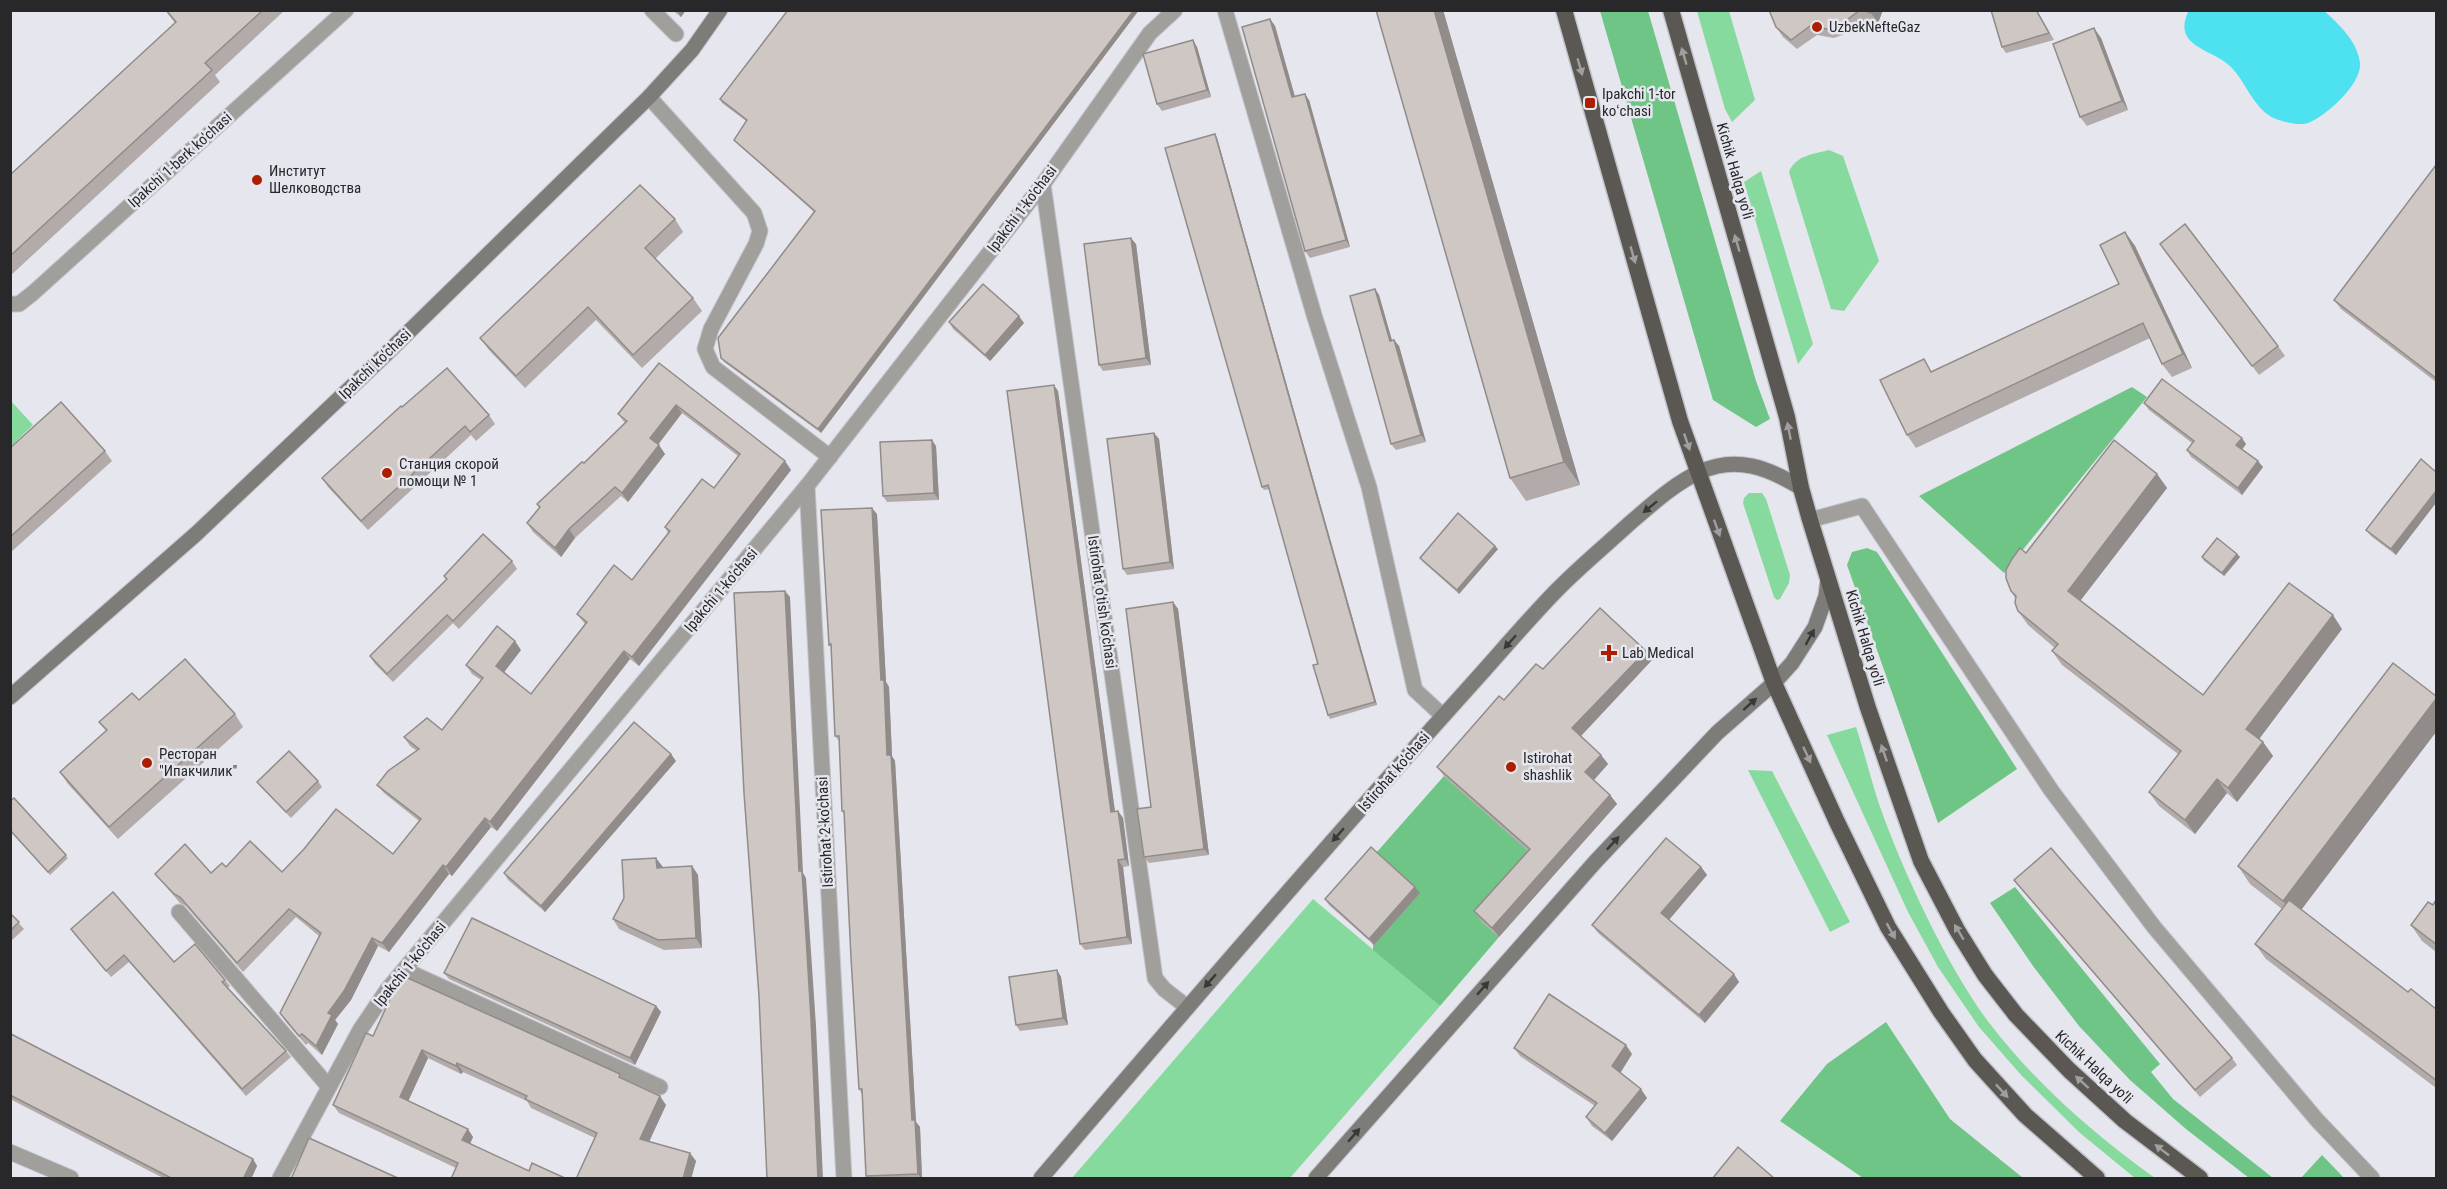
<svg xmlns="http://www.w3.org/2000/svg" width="2447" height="1189" viewBox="0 0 2447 1189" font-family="'Roboto Condensed',sans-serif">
<rect width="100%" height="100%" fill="#e5e6ee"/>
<g fill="#87da9d">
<polygon points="1697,11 1729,11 1755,100 1732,122 1725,109"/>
<path d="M 1829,150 L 1843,156 L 1879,261 L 1844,311 L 1831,309 L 1789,172 C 1796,155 1814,154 1829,150 Z"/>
<polygon points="1761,171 1813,344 1798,364 1744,182"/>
<polygon points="11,401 33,425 11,446"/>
<polygon points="1749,493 1762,493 1766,499 1790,575 1789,583 1780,599 1777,600 1774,597 1743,503 1744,498"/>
<path d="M 1856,727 C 1866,757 1873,789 1884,818 C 1908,882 1947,965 1987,1020 C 2033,1081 2093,1134 2155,1178 L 2135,1178 L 2080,1133 L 2022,1076 L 1979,1027 L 1938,967 L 1908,912 L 1827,735 Z"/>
<polygon points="1748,770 1772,771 1850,922 1830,932"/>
<polygon points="1313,899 1440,1006 1290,1178 1072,1178"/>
</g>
<g fill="#6fc586">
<polygon points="1600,11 1648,11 1756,381 1770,419 1756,427 1713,400"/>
<polygon points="2132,387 2147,397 2004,573 1919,496"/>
<polygon points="1867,548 1877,552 2017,769 1938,823 1847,565 1852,552"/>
<polygon points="1444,776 1536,858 1481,921 1499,937 1440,1006 1373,950 1376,853"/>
<polygon points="2015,887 2160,1064 2151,1072 2173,1099 2273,1178 2249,1178 2186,1129 2130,1080 2079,1026 2033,966 1990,903"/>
<polygon points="1886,1022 1950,1119 2023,1178 1863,1178 1780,1121 1827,1064"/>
<polygon points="2322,1155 2344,1178 2301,1178"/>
</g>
<path fill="#4ee1f0" d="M 2189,10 L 2324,11 C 2338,23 2358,42 2360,63 C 2362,84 2326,116 2308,123 C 2299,126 2285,122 2276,119 C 2251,109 2246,77 2225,62 C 2206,48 2172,44 2189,10 Z"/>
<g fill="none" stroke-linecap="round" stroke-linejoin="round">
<defs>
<g id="minor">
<polyline points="652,10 676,34"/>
<polyline points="1225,10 1315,318 1369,487 1415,690 1443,716"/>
<polyline points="649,97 754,213 760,231 756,244 711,329 705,349 713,367 830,457"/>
<polyline points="1043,184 1155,978 1164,989 1187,1007"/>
<polyline points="10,304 19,304 33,293 346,10"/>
<polyline points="807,486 844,1178"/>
<polyline points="1810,520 1862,506 2051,790 2154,927 2317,1120 2372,1178"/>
<polyline points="179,912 329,1087"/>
<polyline points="405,970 660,1087"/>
<polyline points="10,1152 71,1178"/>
<polyline points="280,1178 360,1030 387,990 807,486 1043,184 1150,33 1175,10"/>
</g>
<g id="secondary">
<polyline points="10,697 196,534 384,356 649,97 692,50 720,10"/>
<path d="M 1041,1178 C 1183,1012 1325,847 1471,685 C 1499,654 1526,622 1555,592 C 1578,568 1605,546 1630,523 C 1650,506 1676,482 1700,472 C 1736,455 1769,468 1801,488"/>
<polyline points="1316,1178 1596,861 1717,733 1774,683 1792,663 1815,627 1826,596 1828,579"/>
</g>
<g id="trunk">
<polyline points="1564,10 1680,421 1774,683 1837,822 1888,927 1941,1012 1975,1060 2025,1115 2097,1178"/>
<polyline points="1671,10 1787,417 1801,488 1810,520 1868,708 1921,861 1957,930 1985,975 2016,1015 2069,1070 2125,1121 2200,1178"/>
</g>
</defs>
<use href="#minor" stroke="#c3c4cb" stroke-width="17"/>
<use href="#secondary" stroke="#c3c4cb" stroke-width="17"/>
<use href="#trunk" stroke="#c3c4cb" stroke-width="19"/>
<use href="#minor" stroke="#a09f9c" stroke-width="15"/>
<use href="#secondary" stroke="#7e7c78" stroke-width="15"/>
<use href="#trunk" stroke="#5b5853" stroke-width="16"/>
</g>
<g fill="#b2aba9">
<polygon points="165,10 285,10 215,75 220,82 10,276 10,175 175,23"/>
<polygon points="672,10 686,10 681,17"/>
<polygon points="1139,10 821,433 724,362 721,358 814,212 737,143 734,140 746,121 722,103 720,99"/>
<polygon points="1376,10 1443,10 1580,485 1526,501 1510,478"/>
<polygon points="1769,10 1883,10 1878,23 1867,19 1850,32 1834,38 1817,35 1797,49 1783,37 1776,27"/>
<polygon points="1991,10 2037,10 2054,40 2006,53 2002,47"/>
<polygon points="1270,19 1275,26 1295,97 1309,100 1350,247 1310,258 1305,251"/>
<polygon points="2101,38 2128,110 2087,126 2080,117"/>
<polygon points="1197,47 1211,97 1162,111 1157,104"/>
<polygon points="1217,138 1377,705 1330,719 1328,715 1318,664 1269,489 1264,490 1262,487"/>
<polygon points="2436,165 2436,382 2341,309 2334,300"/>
<polygon points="675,219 683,232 655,259 693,298 702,311 642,368 596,320 525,388 489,350 480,338"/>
<polygon points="2125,232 2135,246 2192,368 2172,377 2162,364 2150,338 1916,448 1907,435 1933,371 2119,284"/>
<polygon points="1136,244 1151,365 1103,371 1099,365"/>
<polygon points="2166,253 2278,346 2285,356 2259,375"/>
<polygon points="1375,289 1379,295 1392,340 1394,340 1399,346 1426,442 1396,450 1391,444"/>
<polygon points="949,322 1024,323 990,361 953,329"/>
<polygon points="659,363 791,470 639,666 630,659 497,831 491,827 452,876 449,874 389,952 378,946 351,1000 335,1020 338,1024 322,1055 308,1043 306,1045 286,1022 280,1013 319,936 296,917 243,972 186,906 180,903 162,882 155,874 211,873 226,867 282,872 393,854 419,821 384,793 377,785 417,751 410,746 404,737 442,730 481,680 472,674 466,665 521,650 504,672 531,694 585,624 577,614 632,580 668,533 665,527 714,488 738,456 682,413 658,445 665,454 628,502 621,496 575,538 561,557 533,532 527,523 539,508 537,504 584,463 625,423 618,414"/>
<polygon points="1058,391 1115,812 1118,811 1123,818 1129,866 1123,867 1132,944 1085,950 1080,944"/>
<polygon points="2144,403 2246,444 2242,449 2263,467 2242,495 2191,457 2187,450 2192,443 2149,410"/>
<polygon points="489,415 495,424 476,441 471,435 368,530 328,487 322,478"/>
<polygon points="1154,433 1159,439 1174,569 1127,575 1123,569"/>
<polygon points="936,446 939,500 887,502 883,496"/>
<polygon points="10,448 105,451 112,461 10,553"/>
<polygon points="2421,459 2396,555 2371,536 2366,530"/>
<polygon points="2157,474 2167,488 2080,601 2203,695 2342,629 2259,739 2263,742 2273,756 2237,802 2227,793 2195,834 2159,806 2149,792 2178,754 2062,665 2052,651 2055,648 2028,625 2018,611 2015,598 2011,591 2026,553"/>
<polygon points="877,514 886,682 889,687 892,756 895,761 916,1122 920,1127 922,1179 868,1179 866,1176 862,1094 859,1089 844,814 842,811 839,741 835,736 832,648 829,645"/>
<polygon points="1498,549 1459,594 1422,561 1420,558"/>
<polygon points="2237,554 2240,557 2224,576 2204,561 2202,557"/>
<polygon points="512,561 517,569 459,629 453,623 393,682 375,664 370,656 446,580 444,576"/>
<polygon points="1173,602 1178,609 1209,855 1149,863 1144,857 1151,807"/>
<polygon points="1652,660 1581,736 1601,755 1608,764 1594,780 1610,795 1617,804 1499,937 1481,921 1474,911 1528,851 1444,776 1437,767 1504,700 1543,669"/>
<polygon points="2436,696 2436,732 2301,910 2408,992 2436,1009 2436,1088 2266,959 2255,944 2282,909 2250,884 2238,866"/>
<polygon points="139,700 235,714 243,727 118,839 68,784 60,772 106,731 99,722"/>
<polygon points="676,761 545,912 508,880 504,873"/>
<polygon points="318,781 322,787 291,818 262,788 257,782"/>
<polygon points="10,801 68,858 50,875 10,831"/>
<polygon points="692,866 698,875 702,948 664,950 619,929 613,919 663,867"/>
<polygon points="1701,867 1707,875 1669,920 1739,982 1705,1023 1598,933 1592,925"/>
<polygon points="2014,880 2232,1058 2237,1065 2200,1097 2019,886"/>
<polygon points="1415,887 1420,893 1374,945 1329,905 1325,899"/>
<polygon points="2436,900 2436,952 2422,941 2411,925 2433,905"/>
<polygon points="10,913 24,929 10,942"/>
<polygon points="71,929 225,980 230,986 228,988 286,1051 291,1057 246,1096 129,962 111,977"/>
<polygon points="1057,970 1061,977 1068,1025 1020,1031 1016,1025"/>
<polygon points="444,973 656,1006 661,1012 635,1065 449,979"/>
<polygon points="10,1035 253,1159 257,1166 251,1179 165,1179 10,1099"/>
<polygon points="373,1036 624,1080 666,1105 649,1142 696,1161 691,1179 576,1179 595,1138 531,1108 527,1101 463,1072 461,1074 428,1058 408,1101 473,1137 470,1144 529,1171 567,1179 456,1168 339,1113 333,1105"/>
<polygon points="1514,1048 1632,1054 1620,1073 1647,1098 1612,1141 1592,1126 1586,1117 1595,1106 1520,1056"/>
</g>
<g fill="#918b89">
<polygon points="677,10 686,10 681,17"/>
<polygon points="1134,10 1139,10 821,433 818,429"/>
<polygon points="1434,10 1443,10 1580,485 1564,462"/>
<polygon points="1872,10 1883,10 1878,23 1871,13"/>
<polygon points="1270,19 1275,26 1297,104 1292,97"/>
<polygon points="2094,28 2101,38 2128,110 2122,101"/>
<polygon points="1193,40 1197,47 1211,97 1207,90"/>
<polygon points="1305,94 1309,100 1350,247 1346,240"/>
<polygon points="1215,134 1217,138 1377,705 1375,702"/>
<polygon points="2125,232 2135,246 2192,368 2183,354"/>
<polygon points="1131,238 1136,244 1151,365 1146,358"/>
<polygon points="1375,289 1379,295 1394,348 1390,341"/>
<polygon points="1019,316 1024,323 990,361 985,355"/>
<polygon points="1394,340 1399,346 1426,442 1421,435"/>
<polygon points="1054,385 1058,391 1116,819 1111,812"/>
<polygon points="676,405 682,413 656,447 650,438"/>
<polygon points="1154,433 1159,439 1174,569 1170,562"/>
<polygon points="2242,438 2246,444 2241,451 2236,445"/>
<polygon points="932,440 936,446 939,500 934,493"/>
<polygon points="659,445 665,454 628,502 622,493"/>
<polygon points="785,461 791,470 639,666 632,657"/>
<polygon points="2258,461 2263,467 2242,495 2238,488"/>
<polygon points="2157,474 2167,488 2077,605 2068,591"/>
<polygon points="2436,491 2436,503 2396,555 2391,549"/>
<polygon points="872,508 877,514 886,682 889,687 892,756 895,761 916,1122 920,1127 922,1179 921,1179 918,1174 912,1120 881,680"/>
<polygon points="569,529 575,538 561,557 555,548"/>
<polygon points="1495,546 1498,549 1459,594 1457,590"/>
<polygon points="2237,554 2240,557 2224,576 2222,573"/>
<polygon points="785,591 790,597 803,873 806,878 816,1026 823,1179 818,1179 799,871"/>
<polygon points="1173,602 1178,609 1209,855 1204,849"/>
<polygon points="2333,615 2342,629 2256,743 2246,729"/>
<polygon points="515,641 521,650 502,675 496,666"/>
<polygon points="624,651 630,659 497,831 490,822"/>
<polygon points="1646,651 1652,660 1579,738 1572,728"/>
<polygon points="2436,699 2436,732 2295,918 2283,901"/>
<polygon points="2263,742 2273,756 2237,802 2228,788"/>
<polygon points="671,754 676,761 545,912 541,906"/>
<polygon points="1601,755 1608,764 1592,782 1585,772"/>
<polygon points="2217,779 2227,793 2195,834 2185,820"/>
<polygon points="1610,795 1617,804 1499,937 1492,928"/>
<polygon points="1118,811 1123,818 1129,866 1125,859"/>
<polygon points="485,818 491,827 452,876 446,867"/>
<polygon points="656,858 663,867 657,868"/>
<polygon points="1118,860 1123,867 1132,944 1127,937"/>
<polygon points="443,865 449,874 389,952 382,943"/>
<polygon points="692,866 698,875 702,948 696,938"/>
<polygon points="1701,867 1707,875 1667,922 1661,913"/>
<polygon points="1415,887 1420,893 1374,945 1369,939"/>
<polygon points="372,938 378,946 351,1000 335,1020 338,1024 322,1055 316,1046 328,1013"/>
<polygon points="1057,970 1061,977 1068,1025 1063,1018"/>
<polygon points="1734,974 1739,982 1705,1023 1699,1015"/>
<polygon points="656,1006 661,1012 635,1065 630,1058"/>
<polygon points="1626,1045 1632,1054 1619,1075 1612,1066"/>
<polygon points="422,1050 428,1058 406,1106 400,1097"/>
<polygon points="457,1063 463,1072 461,1074 456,1066"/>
<polygon points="1641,1089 1647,1098 1612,1141 1605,1133"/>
<polygon points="660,1096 666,1105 646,1148 640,1139"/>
<polygon points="468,1129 473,1137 468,1148 462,1140"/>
<polygon points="690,1153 696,1161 691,1179 683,1179"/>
<polygon points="253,1159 257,1166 251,1179 243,1179"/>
</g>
<g fill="#cfc7c4" stroke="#918b89" stroke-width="1.5">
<polygon points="166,10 263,10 205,63 212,70 10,256 10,175 176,22"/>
<polygon points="788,10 1134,10 818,429 721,358 718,338 815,211 734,140 747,120 720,99"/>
<polygon points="1376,10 1434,10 1564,462 1510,478"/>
<polygon points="1769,10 1860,10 1844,22 1827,29 1810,26 1791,40 1776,27"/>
<polygon points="1863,10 1872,10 1871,13"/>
<polygon points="1991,10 2036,10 2049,33 2002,47"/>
<polygon points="1270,19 1292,97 1305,94 1346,240 1305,251 1242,27"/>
<polygon points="2094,28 2122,101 2080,117 2053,44"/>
<polygon points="1193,40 1207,90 1157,104 1143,54"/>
<polygon points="1215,134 1375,702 1328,715 1313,665 1318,664 1268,485 1262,487 1165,148"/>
<polygon points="2436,165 2436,378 2334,300"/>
<polygon points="640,185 675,219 645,248 693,298 633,355 588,307 516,376 480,338"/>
<polygon points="2185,224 2278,346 2252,366 2160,244"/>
<polygon points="2125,232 2183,354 2162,364 2143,323 1907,435 1880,380 1924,359 1931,372 2119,284 2100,245"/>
<polygon points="1131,238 1146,358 1099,365 1084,244"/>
<polygon points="983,284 1019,316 985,355 949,322"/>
<polygon points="1375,289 1390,341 1394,340 1421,435 1391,444 1350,296"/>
<polygon points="659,363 785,461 632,657 624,651 490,822 485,818 446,867 443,865 382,943 372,938 344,991 328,1013 332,1015 316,1046 302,1034 299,1036 280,1013 321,933 289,909 237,963 180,897 174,894 155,874 185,844 211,873 222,863 226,867 250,841 282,872 304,849 336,809 393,854 421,819 377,785 388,771 419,749 404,737 427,718 442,730 483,678 466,665 497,626 515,641 496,666 531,694 587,622 577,614 614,565 632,580 670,531 665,527 702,479 714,488 740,454 676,405 650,438 659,445 622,493 615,487 569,529 555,548 527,523 540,507 537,504 582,462 584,463 627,421 618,414"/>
<polygon points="447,368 489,415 470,432 465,426 361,521 322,478 401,406 402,407"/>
<polygon points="2162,379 2242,438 2236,445 2258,461 2238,488 2187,450 2194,441 2144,403"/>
<polygon points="1054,385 1111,812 1118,811 1125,859 1118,860 1127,937 1080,944 1007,391"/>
<polygon points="61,402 105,451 10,537 10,448"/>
<polygon points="1154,433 1170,562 1123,569 1107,439"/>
<polygon points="932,440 934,493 883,496 880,442"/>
<polygon points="2114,440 2157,474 2068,591 2203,695 2289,583 2333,615 2246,729 2263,742 2228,788 2217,779 2185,820 2149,792 2181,751 2052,651 2058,644 2018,611 2015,603 2016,596 2011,591 2006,578 2006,570 2012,559 2020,548 2026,553"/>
<polygon points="2421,459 2436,472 2436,491 2391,549 2366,530"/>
<polygon points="872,508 881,680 884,680 887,755 891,755 912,1120 915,1120 918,1174 866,1176 862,1089 859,1089 851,958 844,811 842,811 839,736 835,736 831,644 829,645 821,510"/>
<polygon points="1458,513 1495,546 1457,590 1420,558"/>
<polygon points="483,534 512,561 453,621 447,615 387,674 370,656 447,579 444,576"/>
<polygon points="2217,538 2237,554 2222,573 2202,557"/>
<polygon points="785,591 799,871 802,871 811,1019 818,1179 767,1179 759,996 744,793 734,593"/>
<polygon points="1173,602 1204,849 1144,857 1137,809 1151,807 1126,609"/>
<polygon points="1600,608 1646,651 1572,728 1601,755 1585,772 1610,795 1492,928 1474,911 1530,849 1437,767 1499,696 1504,700 1536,664 1543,669"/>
<polygon points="185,659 235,714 109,827 60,772 107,730 99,722 132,693 139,700"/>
<polygon points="2393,663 2436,696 2436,699 2283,901 2238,866"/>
<polygon points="634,722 671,754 541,906 504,873"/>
<polygon points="289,751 318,781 286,812 257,782"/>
<polygon points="14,798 66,855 48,872 10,830 10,801"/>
<polygon points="1666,838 1701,867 1661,913 1734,974 1699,1015 1592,925"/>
<polygon points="1371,847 1415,887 1369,939 1325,899"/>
<polygon points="2051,848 2232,1058 2195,1090 2014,880"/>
<polygon points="656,858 657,868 692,866 696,938 658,940 613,919 624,898 622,860"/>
<polygon points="113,892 174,962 195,944 225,980 222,982 286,1051 242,1089 124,955 106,971 71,929"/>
<polygon points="2289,900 2408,992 2411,989 2436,1009 2436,1080 2255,944"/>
<polygon points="2436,900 2436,944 2411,925 2428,902 2433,905"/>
<polygon points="10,913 19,922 10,931"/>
<polygon points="472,918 656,1006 630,1058 444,973"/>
<polygon points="1057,970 1063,1018 1016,1025 1009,977"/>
<polygon points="401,975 620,1074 619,1077 660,1096 640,1139 690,1153 683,1179 576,1179 597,1133 525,1099 527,1096 457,1063 456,1066 422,1050 400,1097 468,1129 462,1140 529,1171 532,1163 567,1179 451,1179 458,1163 333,1105 366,1033 373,1036"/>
<polygon points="1549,994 1626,1045 1612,1066 1641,1089 1605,1133 1586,1117 1597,1103 1514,1048"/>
<polygon points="11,1034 253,1159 243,1179 173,1179 10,1095"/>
<polygon points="309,1138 400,1179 291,1179"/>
<polygon points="1738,1147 1775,1179 1712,1179"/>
</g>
<defs><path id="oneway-solid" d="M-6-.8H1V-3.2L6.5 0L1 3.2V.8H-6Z" transform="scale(1.5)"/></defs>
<g fill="#a09fa0">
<use href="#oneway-solid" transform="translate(1684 56) rotate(-106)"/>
<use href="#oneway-solid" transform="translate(1580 67) rotate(74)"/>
<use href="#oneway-solid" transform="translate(1737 243) rotate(-106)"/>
<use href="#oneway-solid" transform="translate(1633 255) rotate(74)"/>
<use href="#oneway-solid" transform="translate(1789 431) rotate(-101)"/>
<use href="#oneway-solid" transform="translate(1687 442) rotate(71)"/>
<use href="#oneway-solid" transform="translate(1717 528) rotate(70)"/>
<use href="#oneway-solid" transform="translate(1884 753) rotate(-109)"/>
<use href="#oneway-solid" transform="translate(1807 755) rotate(65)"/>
<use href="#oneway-solid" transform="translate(1891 931) rotate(61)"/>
<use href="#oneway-solid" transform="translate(1959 932) rotate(-121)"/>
<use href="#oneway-solid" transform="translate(2082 1082) rotate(-138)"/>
<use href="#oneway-solid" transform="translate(2002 1091) rotate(47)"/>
<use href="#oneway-solid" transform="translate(2162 1150) rotate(-142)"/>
</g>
<g fill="#39393a">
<use href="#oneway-solid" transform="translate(1650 507) rotate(141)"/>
<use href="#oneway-solid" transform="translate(1810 637) rotate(-61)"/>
<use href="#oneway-solid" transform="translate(1510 642) rotate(132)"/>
<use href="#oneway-solid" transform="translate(1750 704) rotate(-42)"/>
<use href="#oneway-solid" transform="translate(1338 835) rotate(131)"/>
<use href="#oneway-solid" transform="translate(1613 843) rotate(-47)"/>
<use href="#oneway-solid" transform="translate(1210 981) rotate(131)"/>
<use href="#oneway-solid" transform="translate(1483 988) rotate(-49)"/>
<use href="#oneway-solid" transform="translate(1354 1135) rotate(-49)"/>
</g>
<g fill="#ac1e01" stroke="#e5e6ee" stroke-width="2">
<circle cx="1817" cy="27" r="6"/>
<rect x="1584" y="97" width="12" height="12" rx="3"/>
<circle cx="257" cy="180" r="6"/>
<circle cx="387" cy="473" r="6"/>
<path d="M1606 644h6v6h6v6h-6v6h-6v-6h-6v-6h6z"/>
<circle cx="147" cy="763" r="6"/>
<circle cx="1511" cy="767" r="6"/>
</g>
<g text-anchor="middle" stroke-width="5" stroke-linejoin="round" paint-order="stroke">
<g font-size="15" fill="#28282b" stroke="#e5e6ee" text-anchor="start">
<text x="1829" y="32">UzbekNefteGaz</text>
<text x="1602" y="99">Ipakchi 1-tor<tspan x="1602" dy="17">koʻchasi</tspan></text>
<text x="269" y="176">Институт<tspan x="269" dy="17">Шелководства</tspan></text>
<text x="399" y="469">Станция скорой<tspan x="399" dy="17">помощи № 1</tspan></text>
<text x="1622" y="658">Lab Medical</text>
<text x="159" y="759">Ресторан<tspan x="159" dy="17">"Ипакчилик"</tspan></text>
<text x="1523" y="763">Istirohat<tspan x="1523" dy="17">shashlik</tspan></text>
</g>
<g font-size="15" fill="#28282b" stroke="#e5e6ee">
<text transform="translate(180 160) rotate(-42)" y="5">Ipakchi 1-berk ko'chasi</text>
<text transform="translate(1735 171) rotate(74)" y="5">Kichik Halqa yo'li</text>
<text transform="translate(1022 209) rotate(-53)" y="5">Ipakchi 1-ko'chasi</text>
<text transform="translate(375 364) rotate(-44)" y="5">Ipakchi ko'chasi</text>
<text transform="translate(721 590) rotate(-50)" y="5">Ipakchi 1-ko'chasi</text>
<text transform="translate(1102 602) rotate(82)" y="5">Istirohat o'tish ko'chasi</text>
<text transform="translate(1865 638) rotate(73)" y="5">Kichik Halqa yo'li</text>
<text transform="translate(1394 772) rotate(-49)" y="5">Istirohat ko'chasi</text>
<text transform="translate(825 832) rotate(-93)" y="5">Istirohat 2-ko'chasi</text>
<text transform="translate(410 964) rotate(-51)" y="5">Ipakchi 1-ko'chasi</text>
<text transform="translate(2094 1067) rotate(43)" y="5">Kichik Halqa yo'li</text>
</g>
</g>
<rect width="2447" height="1189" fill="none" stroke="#28282b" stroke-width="24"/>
</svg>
